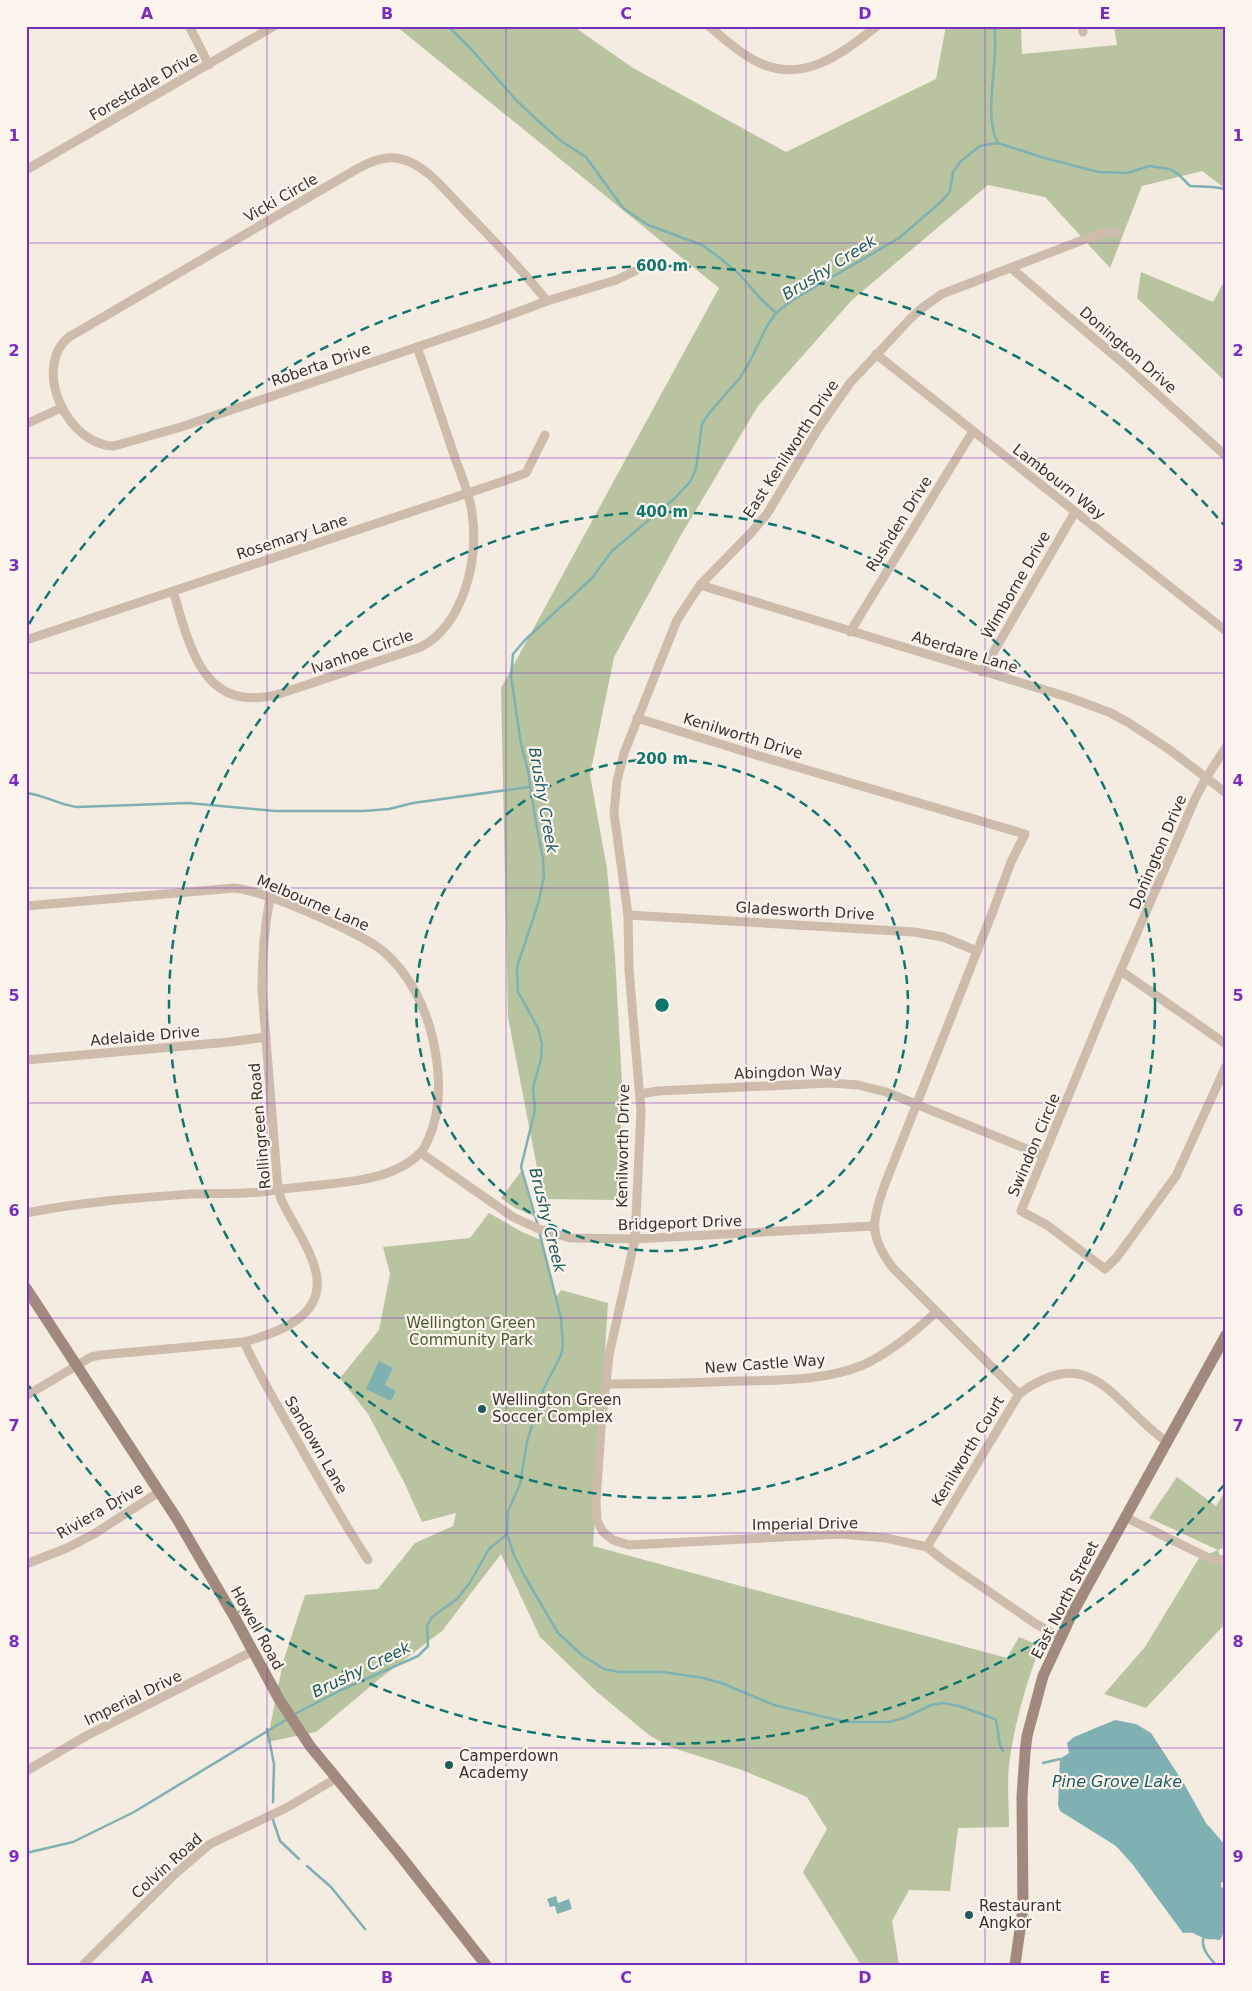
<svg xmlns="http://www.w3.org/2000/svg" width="1252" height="1991" viewBox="0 0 1252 1991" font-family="'DejaVu Sans',sans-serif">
<rect width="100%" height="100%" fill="#f4ebe1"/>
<g fill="#b8c4a0">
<polygon points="396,26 573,26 633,68 786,152 936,79 946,26 1021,26 1022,54 1117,45 1114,26 1226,26 1226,189 1202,171 1142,186 1110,268 1045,197 988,185 852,300 758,406 681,535 614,657 590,775 607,869 615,957 622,1082 619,1200 543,1199 508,1017 501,688 719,288"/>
<polygon points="1141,272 1213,302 1226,278 1226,382 1137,298"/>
<polygon points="522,1170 536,1217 515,1208 501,1198"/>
<path d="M 489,1213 L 522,1232 L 541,1240 L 556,1298 L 561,1290 L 608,1303 L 593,1546 L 1007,1658 L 1019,1637 L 1040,1646 C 1026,1685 1014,1724 1009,1765 C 1007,1785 1009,1806 1009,1827 L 958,1828 L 950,1891 L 909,1890 L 892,1921 L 899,1965 L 861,1965 L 803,1872 L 827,1829 L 807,1797 L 742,1770 L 670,1747 L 649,1735 L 597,1692 L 540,1637 L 501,1554 L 442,1631 L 378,1680 L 316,1732 L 267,1742 L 283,1662 L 305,1595 L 378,1589 L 415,1543 L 453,1526 L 456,1513 L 422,1522 L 404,1482 L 368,1414 L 340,1378 L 379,1330 L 390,1274 L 383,1247 L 470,1238 Z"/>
<polygon points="1177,1477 1216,1506 1226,1490 1226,1547 1218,1550 1226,1576 1226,1623 1146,1708 1104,1694 1145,1647 1199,1558 1218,1550 1149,1518"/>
</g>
<g fill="#7fb0b2">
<polygon points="379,1361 393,1368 385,1385 396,1391 391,1401 366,1389"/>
<path d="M 1115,1720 L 1136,1724 L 1151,1733 L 1183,1782 L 1206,1823 L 1226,1846 L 1226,1880 L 1221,1883 L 1221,1887 L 1226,1889 L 1226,1934 L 1223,1934 L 1220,1940 C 1215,1939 1207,1940 1203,1938 C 1193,1934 1197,1932 1183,1933 L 1133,1865 L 1116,1846 L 1060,1811 L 1058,1805 L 1060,1759 L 1069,1753 L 1067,1743 L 1074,1737 Z"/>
<polygon points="556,1896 558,1903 569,1899 572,1909 557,1914 555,1906 550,1907 547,1899"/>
</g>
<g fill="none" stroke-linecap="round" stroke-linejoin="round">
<g stroke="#7fb0b2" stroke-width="2.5">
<polyline points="448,26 472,50 517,101 535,118 561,141 586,157 623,208 648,225 702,245 720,258 738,273 762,300 776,313"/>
<path d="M 994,26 C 1000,61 982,115 998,143"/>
<path d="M 26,793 C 45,795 59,805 77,807 L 188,803 L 275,811 L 364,811 L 389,809 L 413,803 L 529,787"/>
<polyline points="538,1226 521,1167 535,1110 533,1088 541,1059 542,1044 538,1028 518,992 517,967 538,904 544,877 543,859 535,817 528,771 521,744 511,676 513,654 525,640 592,578 612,551 674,499 690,482 696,469 702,424 710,412 739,379 749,363 767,326 776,313 791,301 899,238 942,201 950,191 953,172 960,162 980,146 998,143 1041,157 1098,172 1128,173 1149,166 1170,169 1179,175 1190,186 1213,187 1226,189"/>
<path d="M 539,1231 L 561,1318 L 563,1346 L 561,1355 L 543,1390 L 527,1442 L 520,1484 L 508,1511 L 507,1534 L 514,1555 L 524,1575 L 558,1633 L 582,1655 L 604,1669 L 619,1672 L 663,1672 L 704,1678 L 724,1684 L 774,1705 L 846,1722 L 889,1722 L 904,1718 L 931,1705 L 943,1703 L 959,1706 L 995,1719 C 1000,1729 996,1742 1003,1751"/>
<polyline points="293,1715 339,1691 418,1656 428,1646 427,1626 432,1617 457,1599 469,1584 489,1549 507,1534"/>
<polyline points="267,1729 274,1764 273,1802"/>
<polyline points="1043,1763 1060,1759"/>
<polyline points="273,1820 280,1841 299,1859"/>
<polyline points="26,1853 73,1842 134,1812 289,1718"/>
<polyline points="307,1866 331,1887 365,1929"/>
<path d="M 1203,1939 C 1202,1950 1209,1957 1216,1965"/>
</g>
<g stroke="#cdbbac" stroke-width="9">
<polyline points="189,26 209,65"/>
<path d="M 709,26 C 723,38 736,50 752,59 C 800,87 840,55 877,26"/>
<polyline points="1082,26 1083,32"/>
<polyline points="26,170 274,26"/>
<polyline points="1011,268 1123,363 1226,456"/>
<path d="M 547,301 C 522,269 494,241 466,212 C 448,194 427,165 401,159 C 385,155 370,162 357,169 L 69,337 C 31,368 68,446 114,446 L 181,427 L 491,322 L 547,301 L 616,280 L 635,271"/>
<polyline points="876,354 1226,631"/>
<polyline points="26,424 61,408"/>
<polyline points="700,585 1071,698 1111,713 1129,723 1170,750 1226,793"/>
<path d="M 173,591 C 190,646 202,715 279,694 L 421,647 C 464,624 479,559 472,513 C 470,494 460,473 454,455 C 442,419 430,383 417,347"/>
<polyline points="850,632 973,431"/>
<polyline points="26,640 504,481 526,473 545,435"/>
<polyline points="982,672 1075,512"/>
<path d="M 637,718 L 756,755 L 1025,834 L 1011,862 L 993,911 L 885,1184 C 872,1221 868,1235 893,1268 L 1019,1394"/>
<polyline points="1226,747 1206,778 1195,799 1110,995 1021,1211 1047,1225 1105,1269 1117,1257 1176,1176 1226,1066"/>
<path d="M 26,906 L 235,888 C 268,892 357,931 383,951 C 396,962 407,977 415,991 C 437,1032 448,1097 428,1140 C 426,1144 424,1150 420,1153 C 392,1182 338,1183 301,1187 C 288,1188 275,1190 262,1192 C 238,1194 214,1193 191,1194 C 136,1198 80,1202 26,1213"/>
<polyline points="628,915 914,932 943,937 977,951"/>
<polyline points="1121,971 1226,1044"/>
<polyline points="26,1060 229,1042 266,1037"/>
<polyline points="640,1094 658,1091 830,1083 858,1085 886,1092 1044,1156"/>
<polyline points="421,1153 513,1217 539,1229 570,1238 635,1239 873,1226"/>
<path d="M 244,1342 C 260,1377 280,1410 299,1444 C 321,1483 343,1522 368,1560"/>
<path d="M 606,1384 C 650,1384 694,1383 739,1381 C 779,1380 825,1381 863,1365 C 891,1352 914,1333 936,1312"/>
<path d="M 26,1396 L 91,1357 L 101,1355 L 244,1342 C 277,1333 326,1317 316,1272 C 310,1247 292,1223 281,1199 L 278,1189 L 262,990 C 262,959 264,929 270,898"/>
<polyline points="1125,1517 1211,1559 1226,1560"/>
<path d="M 927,1547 L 1019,1394 C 1093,1340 1113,1404 1167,1442"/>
<polyline points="26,1564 67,1548 94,1534 159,1492"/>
<polyline points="1060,1637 1036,1624 943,1560 927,1547 886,1538 840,1534 629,1545 613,1540 603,1532 597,1521 596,1501 601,1429 609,1355 635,1239 641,1111 629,970 628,915 614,813 617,781 624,753 677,620 700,585 750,534 767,514 818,429 850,383 910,319 922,308 942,294 1096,235 1112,232 1118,233"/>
<polyline points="26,1771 88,1735 253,1651"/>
<polyline points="83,1965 176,1873 210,1844 286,1808 335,1779"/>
</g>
<g stroke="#a18a7d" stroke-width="11">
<polyline points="26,1288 177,1519 235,1618 279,1699 310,1746 399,1854 486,1965"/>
<polyline points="1015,1965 1023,1908 1022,1797 1025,1753 1027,1736 1043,1676 1072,1614 1226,1335"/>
</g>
</g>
<path fill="none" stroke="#7b2cbf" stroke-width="1" stroke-opacity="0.55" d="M 267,26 L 267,1965M 506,26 L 506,1965M 746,26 L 746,1965M 985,26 L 985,1965M 26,243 L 1226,243M 26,458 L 1226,458M 26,673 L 1226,673M 26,888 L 1226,888M 26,1103 L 1226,1103M 26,1318 L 1226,1318M 26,1533 L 1226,1533M 26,1748 L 1226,1748"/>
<g fill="none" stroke="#0f766e" stroke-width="2.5" stroke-dasharray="9 6">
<circle cx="662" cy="1005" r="246"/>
<circle cx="662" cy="1005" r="493"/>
<path d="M1224 1485A739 739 0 0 1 29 1386M29 624A739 739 0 0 1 1224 525"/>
</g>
<g fill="#1f5a5e" stroke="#fbf5ee" stroke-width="2">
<circle cx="482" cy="1409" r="5"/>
<circle cx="449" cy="1765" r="5"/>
<circle cx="969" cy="1915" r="5"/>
</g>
<g text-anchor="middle" stroke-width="4.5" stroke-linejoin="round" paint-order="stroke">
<g font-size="15" fill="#3b302b" stroke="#fbf5ee">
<text transform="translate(144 86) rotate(-30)" y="5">Forestdale Drive</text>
<text transform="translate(281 198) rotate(-30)" y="5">Vicki Circle</text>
<text transform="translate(1128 350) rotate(41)" y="5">Donington Drive</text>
<text transform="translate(321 365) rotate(-19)" y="5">Roberta Drive</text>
<text transform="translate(791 449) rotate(-57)" y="5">East Kenilworth Drive</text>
<text transform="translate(1059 482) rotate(38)" y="5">Lambourn Way</text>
<text transform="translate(899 524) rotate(-58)" y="5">Rushden Drive</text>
<text transform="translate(292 537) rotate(-18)" y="5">Rosemary Lane</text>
<text transform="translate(1016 585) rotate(-60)" y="5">Wimborne Drive</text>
<text transform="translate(362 652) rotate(-19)" y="5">Ivanhoe Circle</text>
<text transform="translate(965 652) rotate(17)" y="5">Aberdare Lane</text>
<text transform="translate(743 736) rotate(17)" y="5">Kenilworth Drive</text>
<text transform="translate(1158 852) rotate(-67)" y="5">Donington Drive</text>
<text transform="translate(313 903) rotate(23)" y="5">Melbourne Lane</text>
<text transform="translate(805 911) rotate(3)" y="5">Gladesworth Drive</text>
<text transform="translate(145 1036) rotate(-5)" y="5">Adelaide Drive</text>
<text transform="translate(788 1072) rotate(-2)" y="5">Abingdon Way</text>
<text transform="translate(260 1126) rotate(-95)" y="5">Rollingreen Road</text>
<text transform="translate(1034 1145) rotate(-67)" y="5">Swindon Circle</text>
<text transform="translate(623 1146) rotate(-89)" y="5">Kenilworth Drive</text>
<text transform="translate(680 1223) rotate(-2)" y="5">Bridgeport Drive</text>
<text transform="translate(765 1364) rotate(-4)" y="5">New Castle Way</text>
<text transform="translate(316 1445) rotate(60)" y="5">Sandown Lane</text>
<text transform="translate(968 1451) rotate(-59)" y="5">Kenilworth Court</text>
<text transform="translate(100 1511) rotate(-30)" y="5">Riviera Drive</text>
<text transform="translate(805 1524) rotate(-1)" y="5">Imperial Drive</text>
<text transform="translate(1065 1600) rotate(-63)" y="5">East North Street</text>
<text transform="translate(257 1628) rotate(61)" y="5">Howell Road</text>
<text transform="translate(133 1698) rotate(-26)" y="5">Imperial Drive</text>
<text transform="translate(167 1866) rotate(-42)" y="5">Colvin Road</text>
</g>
<g font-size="15" fill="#4a5a2e" stroke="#fbf5ee">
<text x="471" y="1328">Wellington Green<tspan x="471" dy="17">Community Park</tspan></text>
</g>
<g font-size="15" fill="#3b302b" stroke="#fbf5ee" text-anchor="start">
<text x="492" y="1405">Wellington Green<tspan x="492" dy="17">Soccer Complex</tspan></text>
<text x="459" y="1761">Camperdown<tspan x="459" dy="17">Academy</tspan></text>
<text x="979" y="1911">Restaurant<tspan x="979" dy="17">Angkor</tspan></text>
</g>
<g font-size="16" font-style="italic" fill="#1f5a5e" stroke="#fbf5ee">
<text transform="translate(829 267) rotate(-32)" y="6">Brushy Creek</text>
<text transform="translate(544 800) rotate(80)" y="6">Brushy Creek</text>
<text transform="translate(548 1220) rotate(76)" y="6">Brushy Creek</text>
<text transform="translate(361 1669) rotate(-26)" y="6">Brushy Creek</text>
<text x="1117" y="1787">Pine Grove Lake</text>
</g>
</g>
<circle cx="662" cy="1005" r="8" fill="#0f766e" stroke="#fbf5ee" stroke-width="2.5"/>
<g font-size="15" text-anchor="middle" font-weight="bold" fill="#0f766e" stroke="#fbf5ee" stroke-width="4.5" stroke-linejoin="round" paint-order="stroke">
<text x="662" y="271">600 m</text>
<text x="662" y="517">400 m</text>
<text x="662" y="764">200 m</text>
</g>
<rect width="1252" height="1991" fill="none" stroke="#fbf5ee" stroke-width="55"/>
<rect x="28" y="28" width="1196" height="1936" fill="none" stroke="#7b2cbf" stroke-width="2"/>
<g font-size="16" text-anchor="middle" font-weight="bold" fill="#7b2cbf">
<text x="147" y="19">A</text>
<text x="387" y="19">B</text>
<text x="626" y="19">C</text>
<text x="865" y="19">D</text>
<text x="1105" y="19">E</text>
<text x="14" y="141">1</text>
<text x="1238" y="141">1</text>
<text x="14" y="356">2</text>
<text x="1238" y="356">2</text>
<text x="14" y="571">3</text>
<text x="1238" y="571">3</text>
<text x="14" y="786">4</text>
<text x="1238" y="786">4</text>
<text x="14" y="1001">5</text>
<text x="1238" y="1001">5</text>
<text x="14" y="1216">6</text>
<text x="1238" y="1216">6</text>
<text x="14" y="1431">7</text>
<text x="1238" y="1431">7</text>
<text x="14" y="1647">8</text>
<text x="1238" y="1647">8</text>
<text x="14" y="1862">9</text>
<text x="1238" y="1862">9</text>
<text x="147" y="1983">A</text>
<text x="387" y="1983">B</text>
<text x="626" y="1983">C</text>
<text x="865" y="1983">D</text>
<text x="1105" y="1983">E</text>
</g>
</svg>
